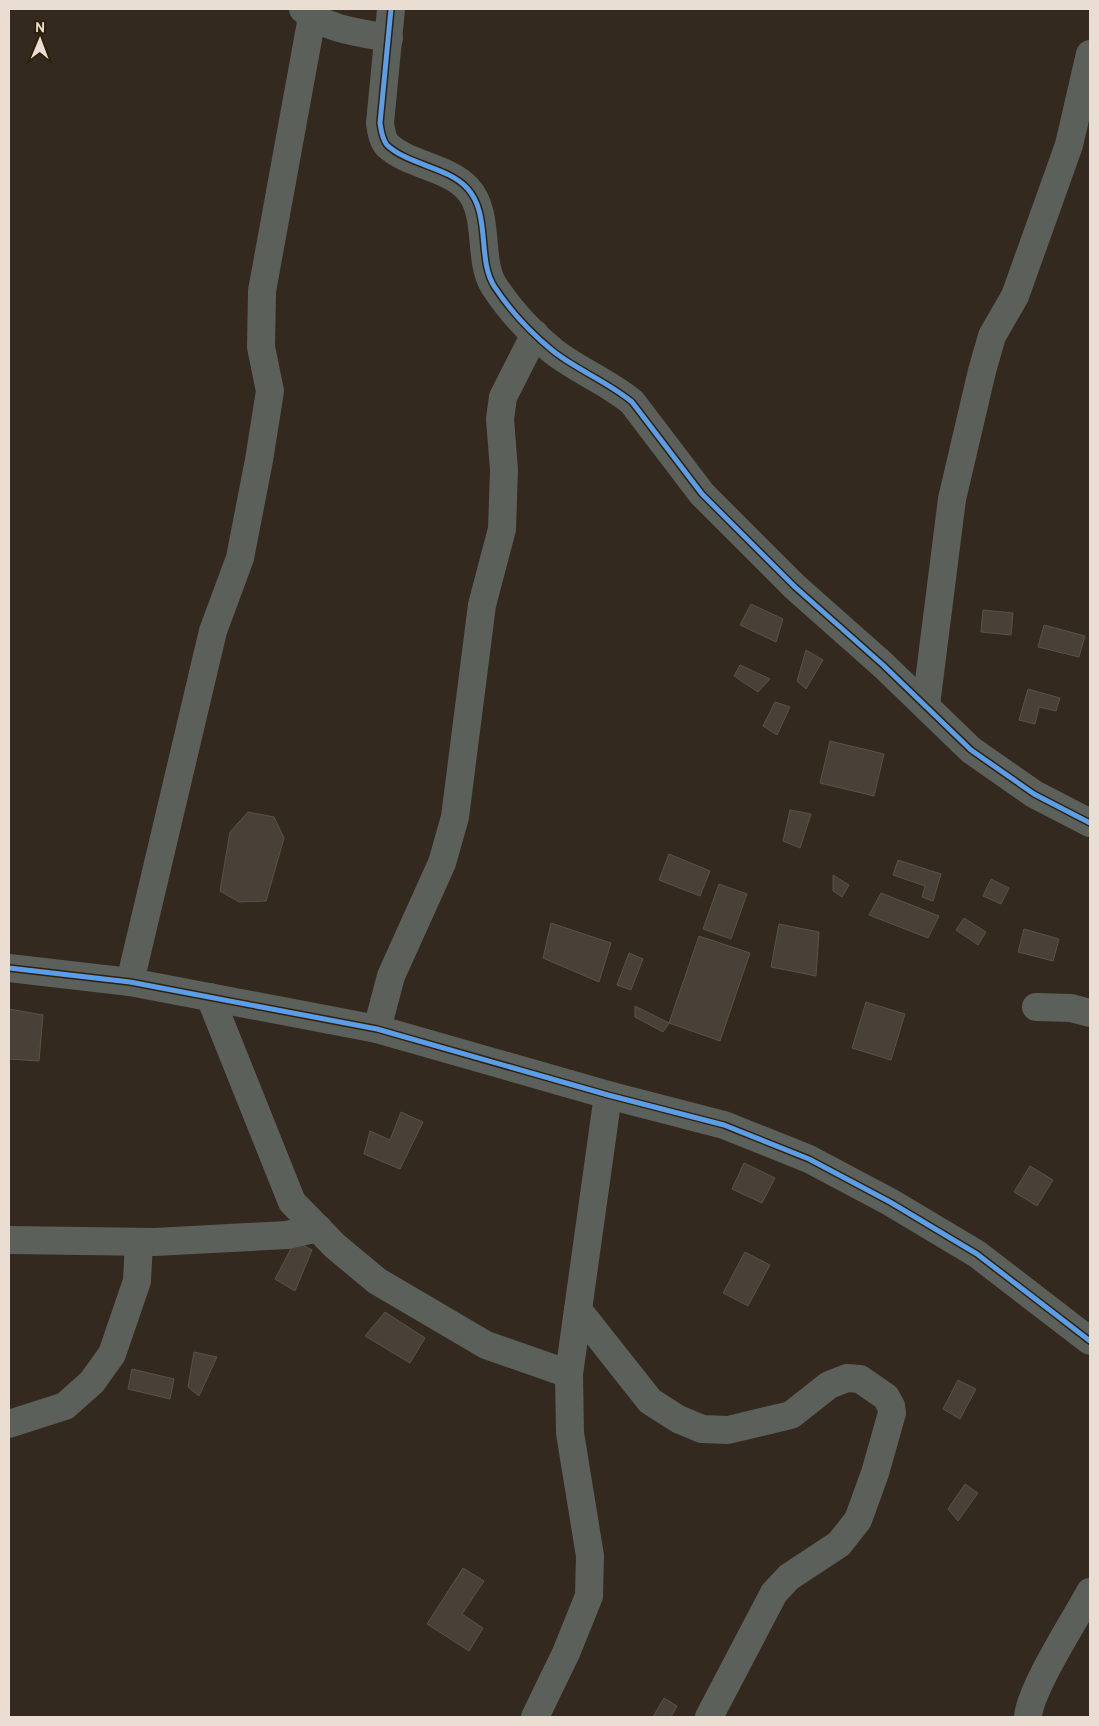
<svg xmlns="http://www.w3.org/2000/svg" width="1099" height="1726" viewBox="0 0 1099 1726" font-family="Overpass,sans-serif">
<rect width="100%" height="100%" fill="#33291e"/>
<g fill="#494138" stroke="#5b5148">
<polygon points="751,604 783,619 776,642 740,625"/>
<polygon points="983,610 1013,613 1011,635 981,632"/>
<polygon points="1044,625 1085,636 1079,657 1038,647"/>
<polygon points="806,650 823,660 806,689 797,681"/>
<polygon points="740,665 770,679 758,692 734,676"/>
<polygon points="1028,689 1060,698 1056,711 1039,707 1035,724 1019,720"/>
<polygon points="775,702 790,707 777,735 763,726"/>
<polygon points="830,741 884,754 874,796 820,783"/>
<polygon points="790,810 811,814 800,848 783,841"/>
<polygon points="248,812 274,817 284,838 266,901 239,902 220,891 230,832"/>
<polygon points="669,854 710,871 700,896 659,880"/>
<polygon points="898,860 941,874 933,901 922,897 925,886 893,875"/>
<polygon points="833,875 849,885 842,897 833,891"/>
<polygon points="991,879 1009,888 1001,904 983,896"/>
<polygon points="719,884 747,894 731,939 703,929"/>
<polygon points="881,893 939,916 928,938 869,915"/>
<polygon points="964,918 986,932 978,945 956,930"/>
<polygon points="551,923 611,943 599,982 543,958"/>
<polygon points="779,924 819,932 816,976 771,967"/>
<polygon points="1024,929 1059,939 1053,961 1018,952"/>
<polygon points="699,936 750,953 720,1041 669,1023"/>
<polygon points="629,953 643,959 631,990 617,985"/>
<polygon points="866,1002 905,1014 891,1060 852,1048"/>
<polygon points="635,1006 669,1023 663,1032 635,1017"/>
<polygon points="9,1009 43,1015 39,1061 9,1059"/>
<polygon points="401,1112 423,1122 400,1169 364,1154 370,1131 390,1140"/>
<polygon points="744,1163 775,1178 762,1203 732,1189"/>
<polygon points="1030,1166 1053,1180 1037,1206 1014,1192"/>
<polygon points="295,1241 312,1250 295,1291 275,1279"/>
<polygon points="745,1252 770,1265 748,1306 723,1293"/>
<polygon points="385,1312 425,1338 410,1363 365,1336"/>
<polygon points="194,1352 217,1357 199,1396 188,1387"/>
<polygon points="132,1369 174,1379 170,1399 128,1389"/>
<polygon points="958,1380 976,1389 960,1419 943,1409"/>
<polygon points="965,1484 978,1493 958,1521 948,1509"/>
<polygon points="463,1568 484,1581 462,1614 483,1628 469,1651 427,1624"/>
<polygon points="664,1698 677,1706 671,1717 653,1717"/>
</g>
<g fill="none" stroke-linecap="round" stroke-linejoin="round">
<g stroke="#5b605a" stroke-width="28">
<path d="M 303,9 C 324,29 361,33 389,38"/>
<path d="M 391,9 L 380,123 C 381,130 382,139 387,145 C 408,165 448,167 467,188 C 491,213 477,259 494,286 C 509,309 531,333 553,351 C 577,370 608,382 632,402 L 702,494 L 795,587 L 883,665 L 971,750 L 1034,794 L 1090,823"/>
<polyline points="926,705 952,499 982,371 992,336 1015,296 1069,145 1090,54"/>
<polyline points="9,968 130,982 377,1029 608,1095 724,1125 809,1159 890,1202 977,1254 1090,1341"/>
<polyline points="130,982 213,631 240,558 259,460 270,391 261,347 262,291 312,17"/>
<polyline points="210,997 292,1202 335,1246 377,1281 486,1345 569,1374"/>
<polyline points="1036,1007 1071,1008 1090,1013"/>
<polyline points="377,1029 391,976 442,863 455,817 482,605 502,529 504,470 500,419 503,397 535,334"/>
<polyline points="9,1240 155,1242 287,1235 318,1228"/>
<polyline points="578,1310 650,1401 678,1419 702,1429 728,1430 791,1415 829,1385 847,1378 860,1379 886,1397 891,1406 892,1413 875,1473 858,1520 839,1544 789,1577 774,1593 709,1717"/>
<polyline points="9,1424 65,1406 92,1382 112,1354 137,1281 139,1242"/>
<polyline points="535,1717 566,1653 589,1596 590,1556 570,1433 569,1374 608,1095"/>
<path d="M 1028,1717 C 1030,1689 1075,1620 1090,1592"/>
</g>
<defs>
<g id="cycleway">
<path d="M 391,9 L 380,123 C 381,130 382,139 387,145 C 408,165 448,167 467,188 C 491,213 477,259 494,286 C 509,309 531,333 553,351 C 577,370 608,382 632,402 L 702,494 L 795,587 L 883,665 L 971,750 L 1034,794 L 1090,823"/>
<polyline points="9,968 130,982 377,1029 608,1095 724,1125 809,1159 890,1202 977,1254 1090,1341"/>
</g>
</defs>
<use href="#cycleway" stroke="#31200a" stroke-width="8"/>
<use href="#cycleway" stroke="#5a9eea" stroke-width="5"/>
</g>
<rect width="1099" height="1726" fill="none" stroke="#eaded2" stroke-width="20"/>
<g transform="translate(40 40) rotate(1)" stroke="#31200a" stroke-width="4" paint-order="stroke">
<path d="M0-4L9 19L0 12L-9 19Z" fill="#eaded2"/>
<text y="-8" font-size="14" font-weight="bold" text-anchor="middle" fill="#eaded2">N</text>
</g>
</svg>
